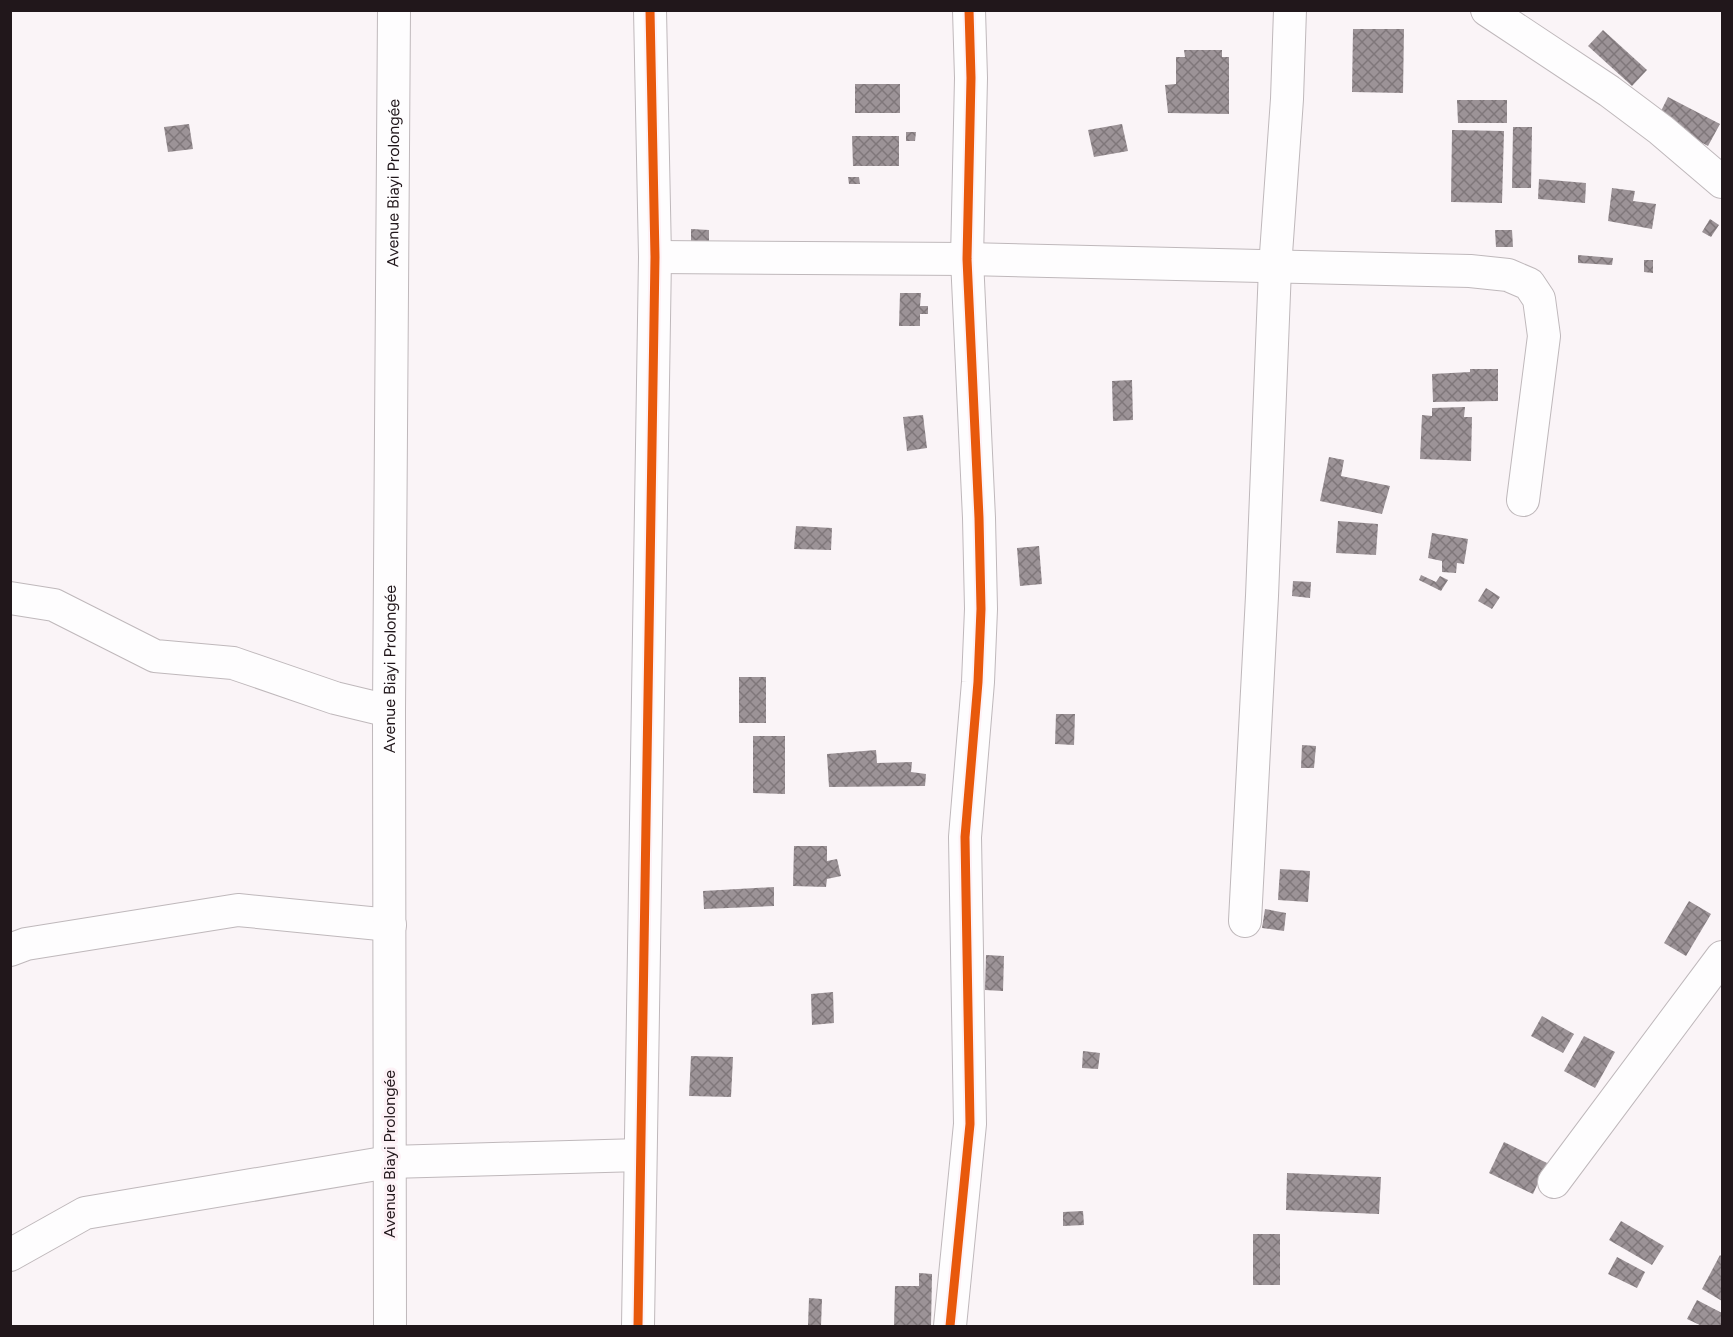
<svg xmlns="http://www.w3.org/2000/svg" width="1733" height="1337" viewBox="0 0 1733 1337" font-family="Figtree,sans-serif">
<defs>
<pattern id="building-cross-hatch" width="8" height="8" patternUnits="userSpaceOnUse" patternTransform="scale(1.5)"><rect width="8" height="8" fill="#9c9397"/><path d="M0 0l8 8M0 8l8-8" fill="none" stroke="#7f777a"/></pattern>
</defs>
<rect width="100%" height="100%" fill="#faf4f7"/>
<g fill="url(#building-cross-hatch)">
<polygon points="1353,29 1404,29 1403,93 1352,92"/>
<polygon points="1603,30 1647,70 1632,86 1588,46"/>
<polygon points="1184,50 1222,50 1222,57 1229,57 1229,114 1168,113 1165,85 1176,84 1176,57 1185,57"/>
<rect x="855" y="84" width="45" height="29"/>
<polygon points="1668,97 1720,124 1708,146 1657,119"/>
<polygon points="1457,100 1507,100 1507,123 1458,123"/>
<polygon points="189,124 193,149 168,152 164,127"/>
<polygon points="1122,124 1128,151 1094,157 1088,130"/>
<polygon points="1513,127 1532,127 1531,188 1512,188"/>
<polygon points="1452,130 1504,131 1502,203 1451,202"/>
<polygon points="906,132 916,132 915,141 906,141"/>
<polygon points="852,136 899,136 899,166 853,166"/>
<polygon points="848,177 859,177 860,184 849,184"/>
<polygon points="1539,179 1586,183 1585,203 1538,199"/>
<polygon points="1612,188 1635,191 1633,201 1656,204 1652,229 1608,221"/>
<polygon points="1710,219 1719,225 1711,237 1702,232"/>
<polygon points="691,229 709,230 709,250 691,250"/>
<polygon points="1495,230 1512,230 1513,247 1496,247"/>
<polygon points="1578,255 1613,258 1612,265 1578,263"/>
<polygon points="1644,260 1653,260 1653,273 1644,272"/>
<polygon points="900,293 921,293 920,306 928,306 928,314 920,314 920,326 899,326"/>
<polygon points="1470,369 1498,369 1498,401 1433,402 1432,374 1470,372"/>
<polygon points="1132,380 1133,420 1113,421 1112,381"/>
<polygon points="1465,407 1464,417 1472,417 1471,461 1420,459 1422,415 1432,416 1432,408"/>
<polygon points="923,415 927,448 907,451 903,417"/>
<polygon points="1329,457 1344,460 1341,476 1390,486 1382,514 1320,501"/>
<polygon points="1338,521 1378,524 1376,555 1336,553"/>
<polygon points="796,526 832,528 831,550 794,549"/>
<polygon points="1432,533 1468,539 1464,564 1457,563 1456,573 1442,572 1442,561 1428,558"/>
<polygon points="1039,546 1042,584 1020,586 1017,548"/>
<polygon points="1421,575 1436,582 1440,576 1448,580 1441,591 1419,580"/>
<polygon points="1293,581 1311,582 1310,598 1292,596"/>
<polygon points="1486,588 1500,597 1492,609 1478,601"/>
<rect x="739" y="677" width="27" height="46"/>
<polygon points="1056,714 1075,714 1074,745 1055,744"/>
<polygon points="753,736 785,736 785,794 753,793"/>
<polygon points="1302,745 1316,746 1314,768 1301,768"/>
<polygon points="876,750 877,763 912,762 911,772 926,774 925,786 829,787 827,754"/>
<polygon points="794,846 827,846 827,861 837,859 841,876 827,879 826,887 793,886"/>
<polygon points="1280,869 1310,871 1308,902 1278,900"/>
<polygon points="774,887 774,906 704,909 703,891"/>
<polygon points="1689,901 1711,914 1686,956 1664,943"/>
<polygon points="1265,909 1286,913 1284,931 1262,928"/>
<polygon points="986,955 1004,956 1003,991 985,990"/>
<polygon points="833,992 834,1023 812,1025 811,994"/>
<polygon points="1542,1016 1574,1034 1563,1053 1531,1036"/>
<polygon points="1584,1036 1615,1052 1595,1088 1564,1071"/>
<polygon points="1083,1051 1100,1053 1098,1069 1082,1068"/>
<polygon points="691,1056 733,1057 731,1097 689,1096"/>
<polygon points="1504,1142 1547,1163 1533,1194 1489,1173"/>
<polygon points="1287,1173 1381,1177 1379,1214 1286,1210"/>
<polygon points="1083,1211 1084,1225 1063,1226 1063,1212"/>
<polygon points="1621,1221 1664,1246 1652,1265 1609,1240"/>
<rect x="1253" y="1234" width="27" height="51"/>
<polygon points="1720,1255 1722,1257 1722,1301 1702,1289"/>
<polygon points="1617,1257 1645,1272 1637,1288 1608,1274"/>
<polygon points="919,1273 932,1274 931,1326 894,1326 895,1286 919,1286"/>
<polygon points="809,1298 822,1299 821,1326 808,1326"/>
<polygon points="1697,1300 1722,1313 1722,1326 1702,1326 1687,1319"/>
</g>
<g fill="none" stroke-linecap="round" stroke-linejoin="round">
<defs>
<g id="street">
<polyline points="1487,10 1609,91 1661,130 1722,182"/>
<polyline points="655,257 967,259 1470,271 1508,275 1529,284 1539,299 1544,336 1523,500"/>
<polyline points="10,598 54,605 155,656 233,663 335,698 389,711"/>
<polyline points="1245,921 1262,596 1275,268 1287,99 1290,10"/>
<polyline points="10,950 26,944 238,910 390,925"/>
<polyline points="1554,1182 1722,957"/>
<polyline points="10,1255 85,1213 389,1162 640,1155"/>
<path id="s1" d="M 390,1326 L 389,711 L 394,10"/>
<polyline points="638,1326 655,257 650,10"/>
<polyline points="950,1326 970,1124 965,837 978,682 981,609 979,518 967,259 971,78 969,10"/>
</g>
</defs>
<use href="#street" stroke="#bfb8bb" stroke-width="34"/>
<use href="#street" stroke="#fefdfe" stroke-width="32"/>
<defs>
<g id="cycleway">
<polyline points="638,1326 655,257 650,10"/>
<polyline points="950,1326 970,1124 965,837 978,682 981,609 979,518 967,259 971,78 969,10"/>
</g>
</defs>
<use href="#cycleway" stroke="#fdf1f6" stroke-width="13"/>
<use href="#cycleway" stroke="#e8590c" stroke-width="9"/>
</g>
<g text-anchor="middle" stroke-width="6" stroke-linejoin="round" paint-order="stroke">
<g font-size="16" fill="#21171b" stroke="#fdf1f6">
<text dy="6" stroke="none"><textPath href="#s1" startOffset="1143">Avenue Biayi Prolongée</textPath></text>
<text dy="6" stroke="none"><textPath href="#s1" startOffset="657">Avenue Biayi Prolongée</textPath></text>
<text transform="translate(389 1154) rotate(-90)" y="6">Avenue Biayi Prolongée</text>
</g>
</g>
<rect width="1733" height="1337" fill="none" stroke="#21171b" stroke-width="24"/>
</svg>
